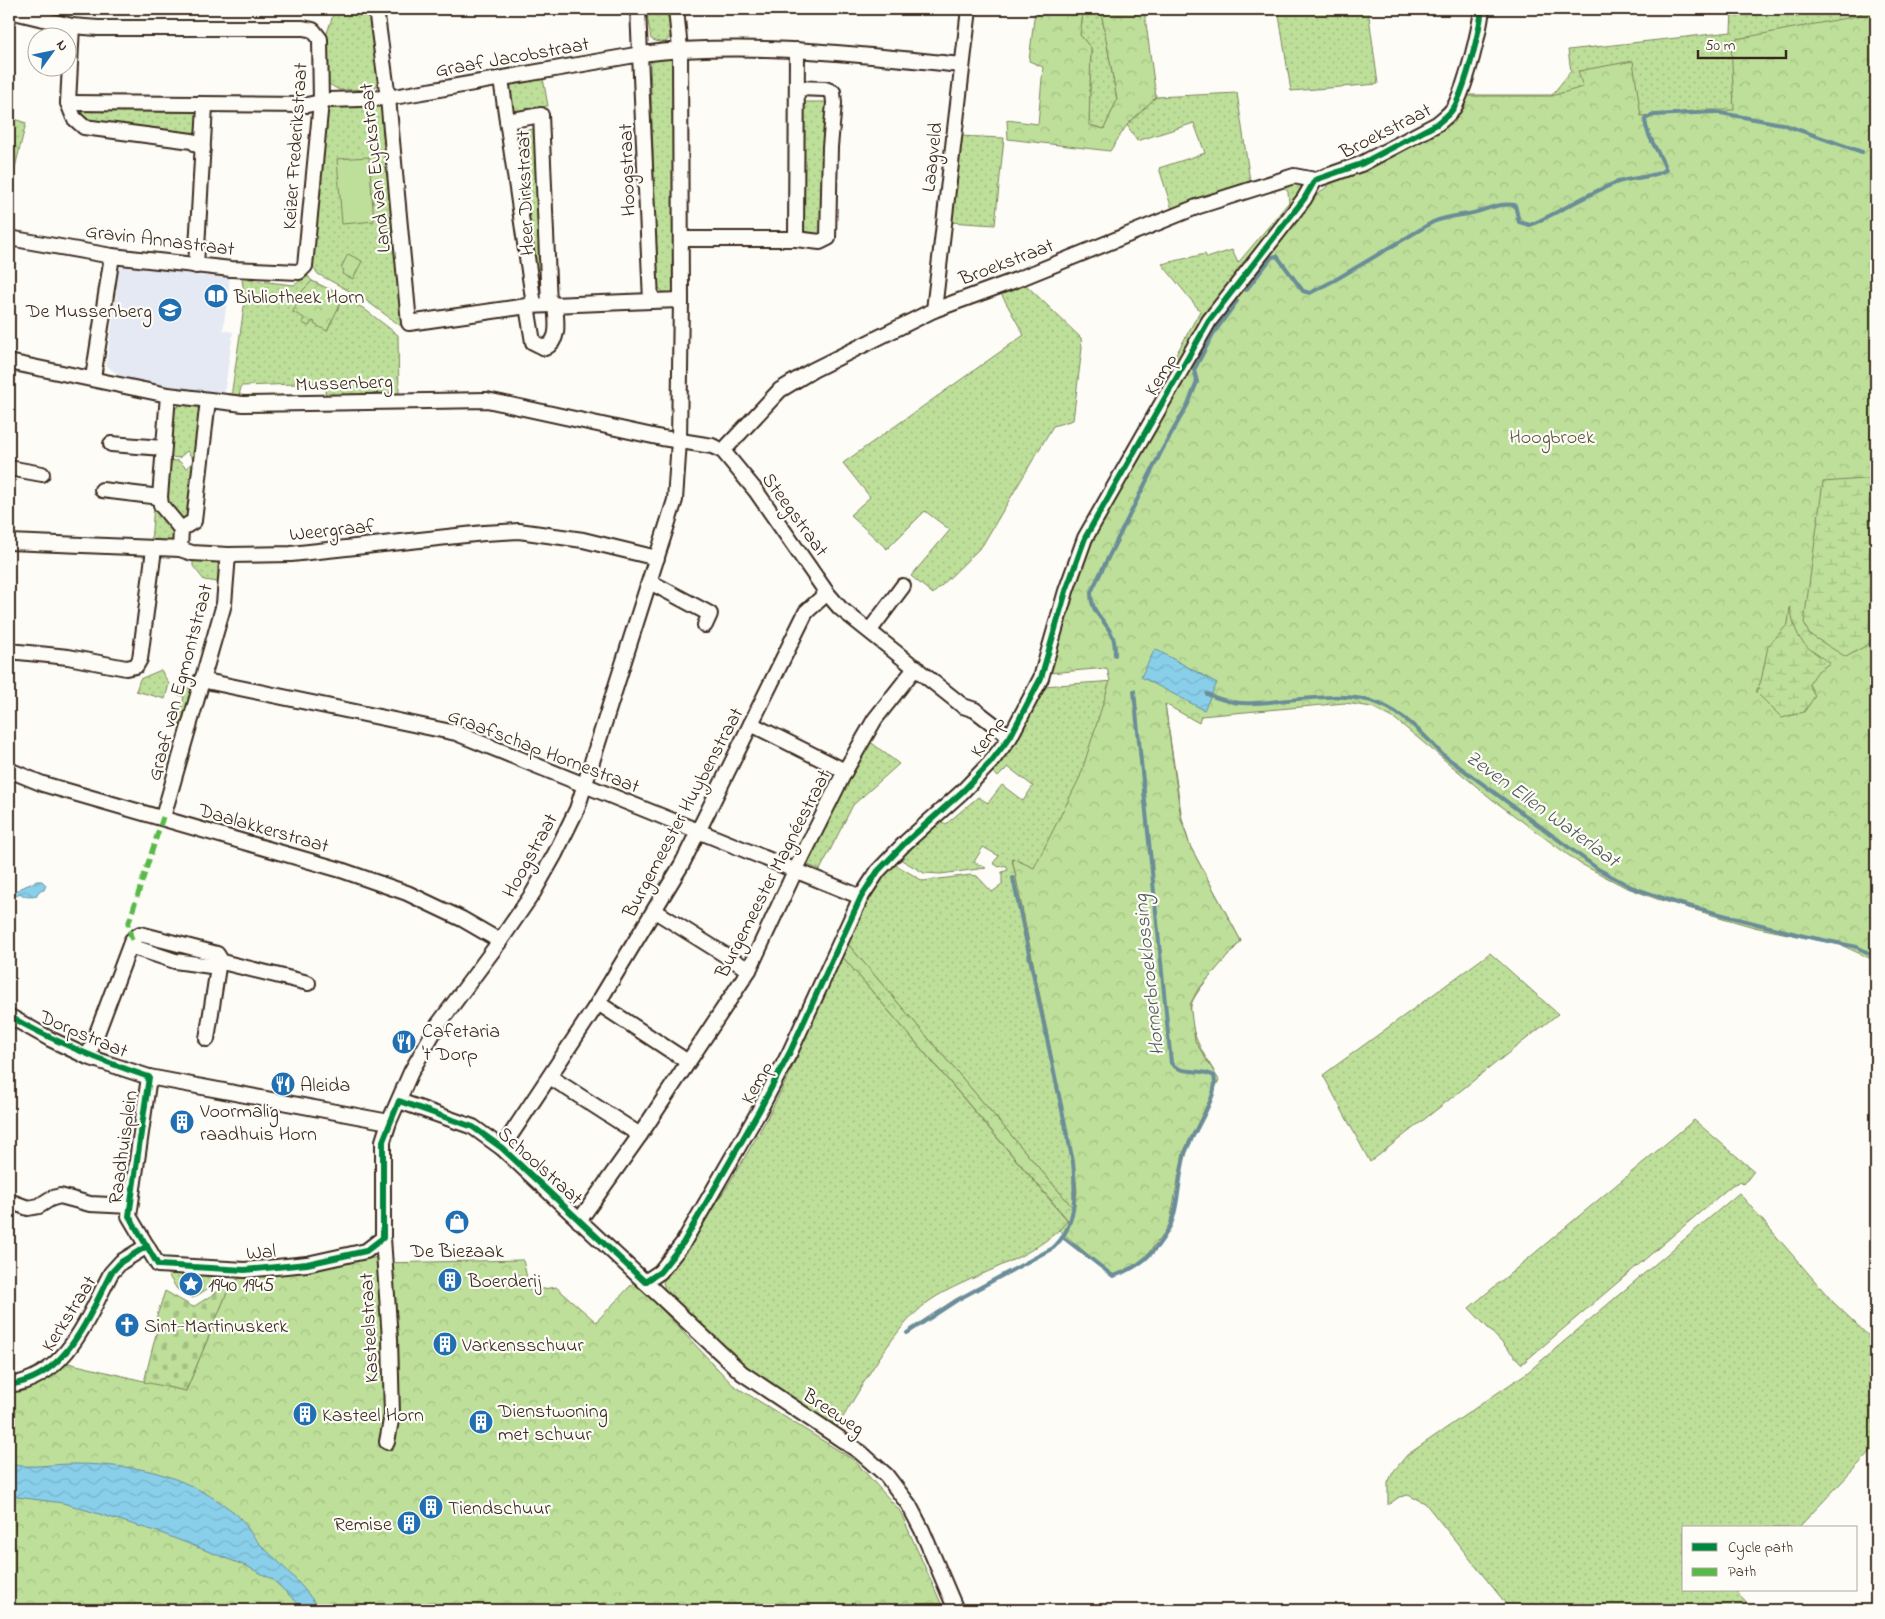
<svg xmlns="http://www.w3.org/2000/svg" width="1885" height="1619" viewBox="0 0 1885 1619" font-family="'Indie Flower',sans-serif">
<defs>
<pattern id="grass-dots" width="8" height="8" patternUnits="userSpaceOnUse" patternTransform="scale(1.25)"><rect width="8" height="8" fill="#bddf99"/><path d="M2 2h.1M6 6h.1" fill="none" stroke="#a3c083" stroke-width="1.8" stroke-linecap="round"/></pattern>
<pattern id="forest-crowns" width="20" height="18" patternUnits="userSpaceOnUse" patternTransform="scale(1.25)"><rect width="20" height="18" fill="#bddf99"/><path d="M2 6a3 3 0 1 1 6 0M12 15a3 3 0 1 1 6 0" fill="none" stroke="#a3c083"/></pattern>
<pattern id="wetland-marsh" width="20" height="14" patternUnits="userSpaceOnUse" patternTransform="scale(1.25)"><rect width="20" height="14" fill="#bddf99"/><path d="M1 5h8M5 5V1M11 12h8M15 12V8" fill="none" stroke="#a3c083"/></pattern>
<pattern id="cemetery-stones" width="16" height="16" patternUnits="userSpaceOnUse" patternTransform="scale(1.25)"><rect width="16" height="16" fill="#bddf99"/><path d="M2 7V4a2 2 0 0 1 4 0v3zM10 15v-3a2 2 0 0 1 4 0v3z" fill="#a3c083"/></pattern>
<pattern id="water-waves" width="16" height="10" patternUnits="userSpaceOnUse" patternTransform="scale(1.25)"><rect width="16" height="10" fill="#89cfea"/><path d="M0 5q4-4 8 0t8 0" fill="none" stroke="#77b2c8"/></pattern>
</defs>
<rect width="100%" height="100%" fill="#fdfcf7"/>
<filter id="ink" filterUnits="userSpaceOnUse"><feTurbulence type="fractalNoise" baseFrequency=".02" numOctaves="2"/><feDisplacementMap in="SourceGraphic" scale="10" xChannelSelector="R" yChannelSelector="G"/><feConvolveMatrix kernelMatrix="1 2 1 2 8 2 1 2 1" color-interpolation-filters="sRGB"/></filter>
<g filter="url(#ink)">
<polygon fill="#e4e9f4" points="126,264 196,275 230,278 223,330 233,332 224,395 122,378 106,365 117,290 114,289 117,272 119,268"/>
<g fill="url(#grass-dots)" stroke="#7c845c">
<polygon points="335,9 371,9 380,81 374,89 339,90 329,84 326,78 327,33"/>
<path d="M 646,9 L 670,9 C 671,24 677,52 651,39 Z"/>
<polygon points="1060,9 1104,9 1102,17 1117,100 1104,129 1089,125 1091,48 1080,35 1083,12 1060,11"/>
<polygon points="1278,9 1368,9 1378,84 1291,91"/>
<polygon points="1732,9 1867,9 1875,20 1876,164 1703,111 1651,116 1486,204 1454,122 1467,95 1552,95 1571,71 1568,50 1731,32"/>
<polygon points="659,57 669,57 674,64 675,287 671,293 665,294 658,287 657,276 650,63"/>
<polygon points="543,78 548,106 511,111 509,88 511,84"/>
<polygon points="1237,93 1250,181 1172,209 1159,168 1205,153 1194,123 1137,141 1127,125 1156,97"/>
<polygon points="802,102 830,102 822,237 805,235 803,231"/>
<polygon points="377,105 382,108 385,115 405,319 401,326 364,299 318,274 312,266 326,119 329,110 333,106"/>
<polygon points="82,108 196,110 203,116 199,139 86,121 81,118"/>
<polygon points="9,117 26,123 9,192"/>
<polygon points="538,128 546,298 541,298 535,291 514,133"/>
<polygon points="959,136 1004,138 995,225 949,222"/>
<polygon points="1295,183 1300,185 1303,193 1172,374 1167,371 1200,311 1162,264 1205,254 1207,258 1232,250 1238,263 1289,202 1288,192 1283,186"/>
<polygon points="308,276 312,281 363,308 398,335 399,394 326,395 324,383 241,386 239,397 231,397 245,300 242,279 294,285"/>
<polygon points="1022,281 1081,338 1082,348 1073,420 1053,426 982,546 933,594 911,576 950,530 925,511 887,549 850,515 870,497 843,463 1024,335 999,290"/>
<polygon points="181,404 204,408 199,459 193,459 187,451 179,458 171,457 174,409"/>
<polygon points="167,460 179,461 186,468 193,462 199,462 190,520 183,525 166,503"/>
<polygon points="154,505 174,529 176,538 170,543 151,542"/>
<polygon points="193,560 218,561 218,582 204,580 193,566"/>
<polygon points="161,670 169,684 165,699 136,691 140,679"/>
<path d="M 1129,680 L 1165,704 L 1182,819 L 1190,846 L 1241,941 C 1231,953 1192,993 1191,1006 C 1188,1029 1202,1052 1214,1071 L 1176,1071 L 1141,828 L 1034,869 L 1012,858 L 1075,1170 L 1077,1192 L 1074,1209 L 847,943 L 871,894 L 893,863 L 923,881 L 971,875 L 977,876 L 992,892 L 1002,885 L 1002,872 L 1008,870 L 1006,865 L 999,867 L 993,863 L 999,856 L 983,847 L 974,862 L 986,868 L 941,874 L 924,873 L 898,858 L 940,821 L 946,824 L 978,797 L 988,803 L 1002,785 L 1023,801 L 1033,786 L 1008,767 L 998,777 L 992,771 L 1011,746 L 1043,686 Z"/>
<polygon points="179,685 194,690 184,725 177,724 184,697 177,694"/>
<polygon points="868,740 899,764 853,805 820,870 806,864 806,857"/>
<polygon points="1490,953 1558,1014 1370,1162 1323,1075"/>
<path d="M 841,955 L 1068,1221 C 1035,1258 979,1272 937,1296 C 895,1321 862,1387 836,1429 L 767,1387 L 666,1294 L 663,1282 C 708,1218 752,1151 786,1081 C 806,1039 823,997 841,955 Z"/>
<polygon points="1694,1120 1754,1171 1744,1184 1739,1182 1732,1185 1522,1364 1469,1308"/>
<polygon points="1739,1193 1833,1302 1876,1343 1876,1446 1798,1528 1684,1528 1684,1590 1739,1590 1737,1593 1753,1610 1511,1610 1425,1503 1408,1495 1399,1497 1388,1505 1388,1483 1393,1472 1407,1455 1528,1372"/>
<polygon points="165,1270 231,1274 193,1298 177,1289"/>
</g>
<g fill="url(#forest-crowns)" stroke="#7c845c">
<polygon points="1104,9 1144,9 1156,97 1127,125 1110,151 1008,139 1007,120 1038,124 1043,67 1029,61 1035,10 1083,12 1080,35 1091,48 1089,125 1104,129 1117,100 1102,17"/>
<polygon points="1867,9 1876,9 1876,961 1841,945 1754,927 1657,899 1625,887 1579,863 1493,800 1395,719 1372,707 1345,703 1201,716 1199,723 1165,704 1181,819 1190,846 1241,941 1197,991 1190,1005 1195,1041 1219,1080 1183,1153 1169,1227 1142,1261 1124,1272 1112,1275 1059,1230 1068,1220 841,955 847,943 1074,1209 1077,1192 1075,1170 1012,858 1034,868 1080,777 1110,681 1107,668 1049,673 1083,561 1112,503 1213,328 1270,251 1315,197 1332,182 1455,122 1468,96 1551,96 1583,87 1578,71 1633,61 1641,116 1703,110 1734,110 1731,40 1857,16"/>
<polygon points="312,281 344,296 327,331 314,324 315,322 312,321 309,326 302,323 304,318 293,312 303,290"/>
<polygon points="378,1257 379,1263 523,1260 530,1291 556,1287 596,1322 635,1281 733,1385 854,1460 900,1511 944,1610 9,1610 9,1391 39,1383 68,1363 186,1391 231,1283 246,1275 298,1272"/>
</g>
<g fill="url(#wetland-marsh)" stroke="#7c845c">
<polygon points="1876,478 1876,637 1869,644 1846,657 1809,634 1804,622 1823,482"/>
<path d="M 1790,607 C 1798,643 1800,643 1830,663 L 1818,671 L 1809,684 L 1815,696 L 1804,712 L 1782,718 L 1756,692 L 1761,681 L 1768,646 L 1788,624 Z"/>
</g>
<polygon fill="url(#cemetery-stones)" stroke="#7c845c" points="231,1283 186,1391 144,1382 157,1330 153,1328 165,1291 193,1307"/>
<g fill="#bddf99" stroke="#7c845c">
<polygon points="369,157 374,221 342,224 337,159"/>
<polygon points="348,254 362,261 353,279 342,274 344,270 341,268"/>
</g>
<g fill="url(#water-waves)" stroke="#6a8d98">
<polygon points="1155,649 1217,683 1204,710 1141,677"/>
<polygon points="37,881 42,881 46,885 44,890 39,891 36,896 24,896 20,893 16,896 14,894 19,889"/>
<path d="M 9,1464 C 30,1469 51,1464 73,1464 C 90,1464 107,1465 123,1467 C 161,1469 205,1489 235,1513 C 246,1522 251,1536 261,1545 C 282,1565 304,1586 320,1610 L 305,1610 L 272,1579 L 246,1566 L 158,1532 L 63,1503 L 9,1496 Z"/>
</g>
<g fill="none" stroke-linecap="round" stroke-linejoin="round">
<g stroke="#6a8d98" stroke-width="4">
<polyline points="1871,157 1876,159"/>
<path d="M 1246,290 L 1272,257 L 1277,256 L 1303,291 L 1310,293 L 1335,280 L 1433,222 C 1445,217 1456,216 1468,214 C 1485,211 1498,202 1515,205 L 1519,222 L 1530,225 C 1560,212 1588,193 1618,182 C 1633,177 1653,178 1666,170 C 1660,152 1646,137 1645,119 L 1654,115 L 1715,112 L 1782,124 L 1862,152"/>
<path d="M 1115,655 C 1115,649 1115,640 1112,635 C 1104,618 1091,614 1091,592 L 1161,452 L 1188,404 L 1197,382 L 1194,370 L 1213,334 L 1237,301"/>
<path d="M 1207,694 C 1234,706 1250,704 1278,701 C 1360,693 1384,690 1442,754 L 1598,869 L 1631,887 L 1677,903 L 1804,936 L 1857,947 L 1876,957"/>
<path d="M 1064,1238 L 1113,1276 C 1138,1269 1157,1251 1169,1228 C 1178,1213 1179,1173 1185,1154 C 1191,1134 1220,1096 1214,1076 C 1201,1067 1182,1076 1171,1063 L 1134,691"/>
<path d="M 907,1333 L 957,1300 L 1053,1248 C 1077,1226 1076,1193 1073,1162 L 1013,878"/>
</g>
<defs>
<g id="minor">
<polyline points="376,9 388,98 409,323 527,306 651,301"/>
<polyline points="638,9 651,301 681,300 680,49 676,9"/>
<polyline points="72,26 68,103 74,118 84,127 192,141 203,149"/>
<polyline points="501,79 534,305"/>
<path d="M 68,103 L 307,105 L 330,100 L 388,98 L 641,54 C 747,41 856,54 962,65"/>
<polyline points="507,121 541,115 549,304"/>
<polyline points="9,238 112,256 231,269 299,272 305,266 321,102 320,39 313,30 303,28 98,28 72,26 10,11"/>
<polyline points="681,239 796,239 820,242 828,238 830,147 834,103 833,92 825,89 797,88"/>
<polyline points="796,239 797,50"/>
<polyline points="196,266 205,106"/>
<path d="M 527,306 L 533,342 L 545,348 C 561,340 556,320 555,304"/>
<polyline points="934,310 969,9"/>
<polyline points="9,362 168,395 243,404 487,400 662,438 712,446 723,451 756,491 827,593 840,608 963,706 975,710 1010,737"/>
<polyline points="93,378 112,256"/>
<polyline points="168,395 160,497 161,505 181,529 180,549"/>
<polyline points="111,444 163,448"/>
<path d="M 723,451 L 780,390 L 813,370 L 934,310 L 1016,280 L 1199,206 L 1294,176 L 1315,180 L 1361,164 L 1437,124 C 1444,118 1452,113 1456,104 C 1467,81 1479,34 1482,9"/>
<polyline points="9,468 42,474"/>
<polyline points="102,490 160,497"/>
<polyline points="181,529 194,521 208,400"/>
<polyline points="9,542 180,549 192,553 228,555 291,554 484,533 519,531 583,540 657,558"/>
<polyline points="650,582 710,614 705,625"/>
<polyline points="870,630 903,586"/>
<polyline points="9,651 68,657 126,668 136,666 140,659 154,549"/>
<polyline points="201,680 456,733 861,897"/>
<polyline points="751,724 845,771"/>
<polyline points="9,770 43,784 341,870 407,893 462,919 500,941"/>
<polyline points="163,817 224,604 228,555"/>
<polyline points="655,911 749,970"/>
<polyline points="130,946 175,961 218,967 222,962 308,983"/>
<polyline points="598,1003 688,1062"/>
<polyline points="9,1016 50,1039 88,1057 149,1077 389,1122"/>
<polyline points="207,1039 218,967"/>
<polyline points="88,1057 132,940 140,934 217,954 222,962"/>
<polyline points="149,1077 129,1216 158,1265 245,1270 307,1264 366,1251 383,1238"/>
<polyline points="550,1077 640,1135"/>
<polyline points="399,1101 473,1127 502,1148 742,1373 860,1452 886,1475 909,1505 922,1530 956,1610"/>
<polyline points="502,1148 598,1003 682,864 806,612 827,593"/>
<polyline points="9,1201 28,1208 39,1206 50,1199 60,1196 90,1204 130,1206"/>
<polyline points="579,1221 640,1135 749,970 795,871 845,771 875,719 916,667"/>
<polyline points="645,1282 660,1272 683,1243 759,1111 790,1052 861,897 878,871 906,842 962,792 990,763 1010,737 1041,678 1066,591 1085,538 1209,321 1304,199 1315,180"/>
<path d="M 9,1385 C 67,1377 87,1319 111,1273 L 121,1262 L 147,1246"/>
<polyline points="387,1442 392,1415 390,1339 383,1238 383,1141 389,1122 411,1072 437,1026 500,941 533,893 555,854 577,809 675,500 679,441 681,300"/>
</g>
</defs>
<use href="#minor" stroke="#3b2a1e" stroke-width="18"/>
<use href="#minor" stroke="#fdfcf7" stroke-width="14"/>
<polyline stroke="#58b947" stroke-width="5" stroke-dasharray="10 5" stroke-linecap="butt" points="132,940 128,925 163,817"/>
<defs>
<g id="cycleway">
<path d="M 9,1016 C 55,1042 98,1060 149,1077 L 129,1216 L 158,1265 L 245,1270 L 307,1264 L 366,1251 L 383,1238 L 383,1141 L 399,1101 L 473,1127 L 502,1148 L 645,1282 L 660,1272 L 683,1243 L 759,1111 L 790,1052 L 861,897 L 878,871 L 906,842 L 962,792 L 990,763 L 1010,737 L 1041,678 L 1066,591 L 1085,538 L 1209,321 L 1304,199 L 1315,180 L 1361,164 L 1437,124 C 1444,118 1452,113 1456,104 C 1467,81 1479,34 1482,9"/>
<path d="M 9,1385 C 67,1377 87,1319 111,1273 L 121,1262 L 147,1246"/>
</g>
</defs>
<use href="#cycleway" stroke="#fdfcf7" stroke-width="9"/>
<use href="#cycleway" stroke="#00873e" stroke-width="6"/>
</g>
</g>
<defs>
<symbol id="library-disc" viewBox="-11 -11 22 22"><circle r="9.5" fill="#1f6fb2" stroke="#fdfcf7"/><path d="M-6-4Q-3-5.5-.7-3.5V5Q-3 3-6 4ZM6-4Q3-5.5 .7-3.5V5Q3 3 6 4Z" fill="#fff"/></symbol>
<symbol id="school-disc" viewBox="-11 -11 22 22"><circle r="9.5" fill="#1f6fb2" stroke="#fdfcf7"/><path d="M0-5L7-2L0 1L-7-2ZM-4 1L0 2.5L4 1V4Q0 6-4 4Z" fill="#fff"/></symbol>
<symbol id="restaurant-disc" viewBox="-11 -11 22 22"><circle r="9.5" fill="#1f6fb2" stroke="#fdfcf7"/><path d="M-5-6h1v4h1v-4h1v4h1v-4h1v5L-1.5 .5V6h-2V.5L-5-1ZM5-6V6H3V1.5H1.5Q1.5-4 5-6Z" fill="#fff"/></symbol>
<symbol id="building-disc" viewBox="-11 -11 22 22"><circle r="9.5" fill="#1f6fb2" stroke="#fdfcf7"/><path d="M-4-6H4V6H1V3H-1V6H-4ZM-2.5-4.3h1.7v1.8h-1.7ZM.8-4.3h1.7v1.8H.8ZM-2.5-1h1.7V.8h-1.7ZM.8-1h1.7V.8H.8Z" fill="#fff"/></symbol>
<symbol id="shop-disc" viewBox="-11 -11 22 22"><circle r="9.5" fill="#1f6fb2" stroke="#fdfcf7"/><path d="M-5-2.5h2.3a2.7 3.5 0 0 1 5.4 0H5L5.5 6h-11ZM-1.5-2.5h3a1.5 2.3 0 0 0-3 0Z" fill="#fff"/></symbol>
<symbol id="sight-disc" viewBox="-11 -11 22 22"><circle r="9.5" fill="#1f6fb2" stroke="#fdfcf7"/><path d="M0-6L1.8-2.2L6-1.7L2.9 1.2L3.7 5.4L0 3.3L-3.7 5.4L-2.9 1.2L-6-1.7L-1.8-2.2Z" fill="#fff"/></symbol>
<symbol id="church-disc" viewBox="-11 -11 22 22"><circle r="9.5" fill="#1f6fb2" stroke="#fdfcf7"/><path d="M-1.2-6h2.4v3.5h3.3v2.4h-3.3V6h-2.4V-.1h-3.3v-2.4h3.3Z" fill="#fff"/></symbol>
</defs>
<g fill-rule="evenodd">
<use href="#library-disc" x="202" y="282" width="28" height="28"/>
<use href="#school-disc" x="156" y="296" width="28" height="28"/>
<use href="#restaurant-disc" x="390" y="1028" width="28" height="28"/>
<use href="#restaurant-disc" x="269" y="1070" width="28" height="28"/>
<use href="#building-disc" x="168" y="1108" width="28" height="28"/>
<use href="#shop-disc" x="443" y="1208" width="28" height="28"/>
<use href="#building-disc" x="436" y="1266" width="28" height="28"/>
<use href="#sight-disc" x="177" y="1270" width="28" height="28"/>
<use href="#church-disc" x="113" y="1311" width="28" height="28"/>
<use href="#building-disc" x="431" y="1330" width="28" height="28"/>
<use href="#building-disc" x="291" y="1400" width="28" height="28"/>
<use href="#building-disc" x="467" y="1408" width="28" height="28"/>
<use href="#building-disc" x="417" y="1493" width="28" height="28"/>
<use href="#building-disc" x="395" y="1509" width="28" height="28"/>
</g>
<g text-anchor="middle" stroke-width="4.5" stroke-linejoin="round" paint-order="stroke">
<g font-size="20" fill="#3b2a1e" stroke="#fdfcf7">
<text transform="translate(512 56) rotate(-10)" y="7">Graaf Jacobstraat</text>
<text transform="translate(1385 130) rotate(-27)" y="7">Broekstraat</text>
<text transform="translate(294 146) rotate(-86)" y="7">Keizer Frederikstraat</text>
<text transform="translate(931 157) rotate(-84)" y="7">Laagveld</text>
<text transform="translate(374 168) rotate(-96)" y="7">Land van Eyckstraat</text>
<text transform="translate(626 170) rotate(-92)" y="7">Hoogstraat</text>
<text transform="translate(524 193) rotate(-92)" y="7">Heer Dirkstraat</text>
<text transform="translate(160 239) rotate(7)" y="7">Gravin Annastraat</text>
<text transform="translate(1006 261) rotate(-21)" y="7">Broekstraat</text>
<text transform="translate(1160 374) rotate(-60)" y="7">Kemp</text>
<text transform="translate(344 382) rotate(-2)" y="7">Mussenberg</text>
<text transform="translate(796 514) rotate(54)" y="7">Steegstraat</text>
<text transform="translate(332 529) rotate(-6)" y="7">Weergraaf</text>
<text transform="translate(179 682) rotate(-75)" y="7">Graaf van Egmontstraat</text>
<text transform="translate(987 736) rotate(-55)" y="7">Kemp</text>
<text transform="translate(544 750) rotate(21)" y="7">Graafschap Hornestraat</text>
<text transform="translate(682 812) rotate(-62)" y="7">Burgemeester Huybenstraat</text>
<text transform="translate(264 827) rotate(16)" y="7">Daalakkerstraat</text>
<text transform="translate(529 855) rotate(-61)" y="7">Hoogstraat</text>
<text transform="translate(772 873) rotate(-63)" y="7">Burgemeester Magnéestraat</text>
<text transform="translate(84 1033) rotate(23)" y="7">Dorpstraat</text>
<text transform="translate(756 1082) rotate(-62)" y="7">Kemp</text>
<text transform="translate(122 1147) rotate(-82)" y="7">Raadhuisplein</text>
<text transform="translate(541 1165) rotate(42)" y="7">Schoolstraat</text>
<text transform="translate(261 1251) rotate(-5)" y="7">Wal</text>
<text transform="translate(68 1313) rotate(-58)" y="7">Kerkstraat</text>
<text transform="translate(368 1328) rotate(-93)" y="7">Kasteelstraat</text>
<text transform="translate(834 1411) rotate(33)" y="7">Breeweg</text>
</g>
<g font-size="20" fill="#3b2a1e" stroke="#fdfcf7" text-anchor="start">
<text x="234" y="303">Bibliotheek Horn</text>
<text x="152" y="317" text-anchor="end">De Mussenberg</text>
<text x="422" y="1037">Cafetaria<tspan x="422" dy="23">'t Dorp</tspan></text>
<text x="300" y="1091">Aleida</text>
<text x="200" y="1117">Voormalig<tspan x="200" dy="23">raadhuis Horn</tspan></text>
<text x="457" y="1257" text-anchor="middle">De Biezaak</text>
<text x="468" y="1287">Boerderij</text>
<text x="208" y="1291">1940 1945</text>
<text x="144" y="1332">Sint-Martinuskerk</text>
<text x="462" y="1351">Varkensschuur</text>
<text x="498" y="1417">Dienstwoning<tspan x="498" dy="23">met schuur</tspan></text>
<text x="322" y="1421">Kasteel Horn</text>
<text x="448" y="1514">Tiendschuur</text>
<text x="392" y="1530" text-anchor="end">Remise</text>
</g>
<g font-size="20" fill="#5c573d" stroke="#fdfcf7">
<text x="1552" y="443">Hoogbroek</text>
</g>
<g font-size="21" font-style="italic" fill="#525c5b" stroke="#fdfcf7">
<text transform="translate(1543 808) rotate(36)" y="7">Zeven Ellen Waterlaat</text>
<text transform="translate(1148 975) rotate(-96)" y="7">Hornerbroeklossing</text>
</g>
</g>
<rect width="1885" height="1619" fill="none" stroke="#fdfcf7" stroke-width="30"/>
<rect x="15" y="15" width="1855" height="1589" fill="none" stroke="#3b2a1e" stroke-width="2" filter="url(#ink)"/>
<rect x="1682" y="1526" width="175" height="65" fill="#fdfcf7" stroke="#afa8a0"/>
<rect x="1692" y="1543" width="25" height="8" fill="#00873e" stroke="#afa8a0"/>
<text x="1728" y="1552" font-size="15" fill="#3b2a1e">Cycle path</text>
<rect x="1692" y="1568" width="25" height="8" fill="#58b947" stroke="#afa8a0"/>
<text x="1728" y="1576" font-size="15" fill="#3b2a1e">Path</text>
<g transform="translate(52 52) rotate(57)"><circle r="24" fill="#fdfcf7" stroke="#afa8a0"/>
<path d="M0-4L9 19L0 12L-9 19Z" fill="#1f6fb2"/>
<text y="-8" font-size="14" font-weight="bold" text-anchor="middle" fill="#3b2a1e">N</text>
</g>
<path d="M1698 50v8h88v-8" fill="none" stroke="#3b2a1e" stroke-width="2.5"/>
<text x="1705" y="50" font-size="15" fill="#3b2a1e" stroke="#fdfcf7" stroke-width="4" paint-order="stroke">50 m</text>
</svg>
